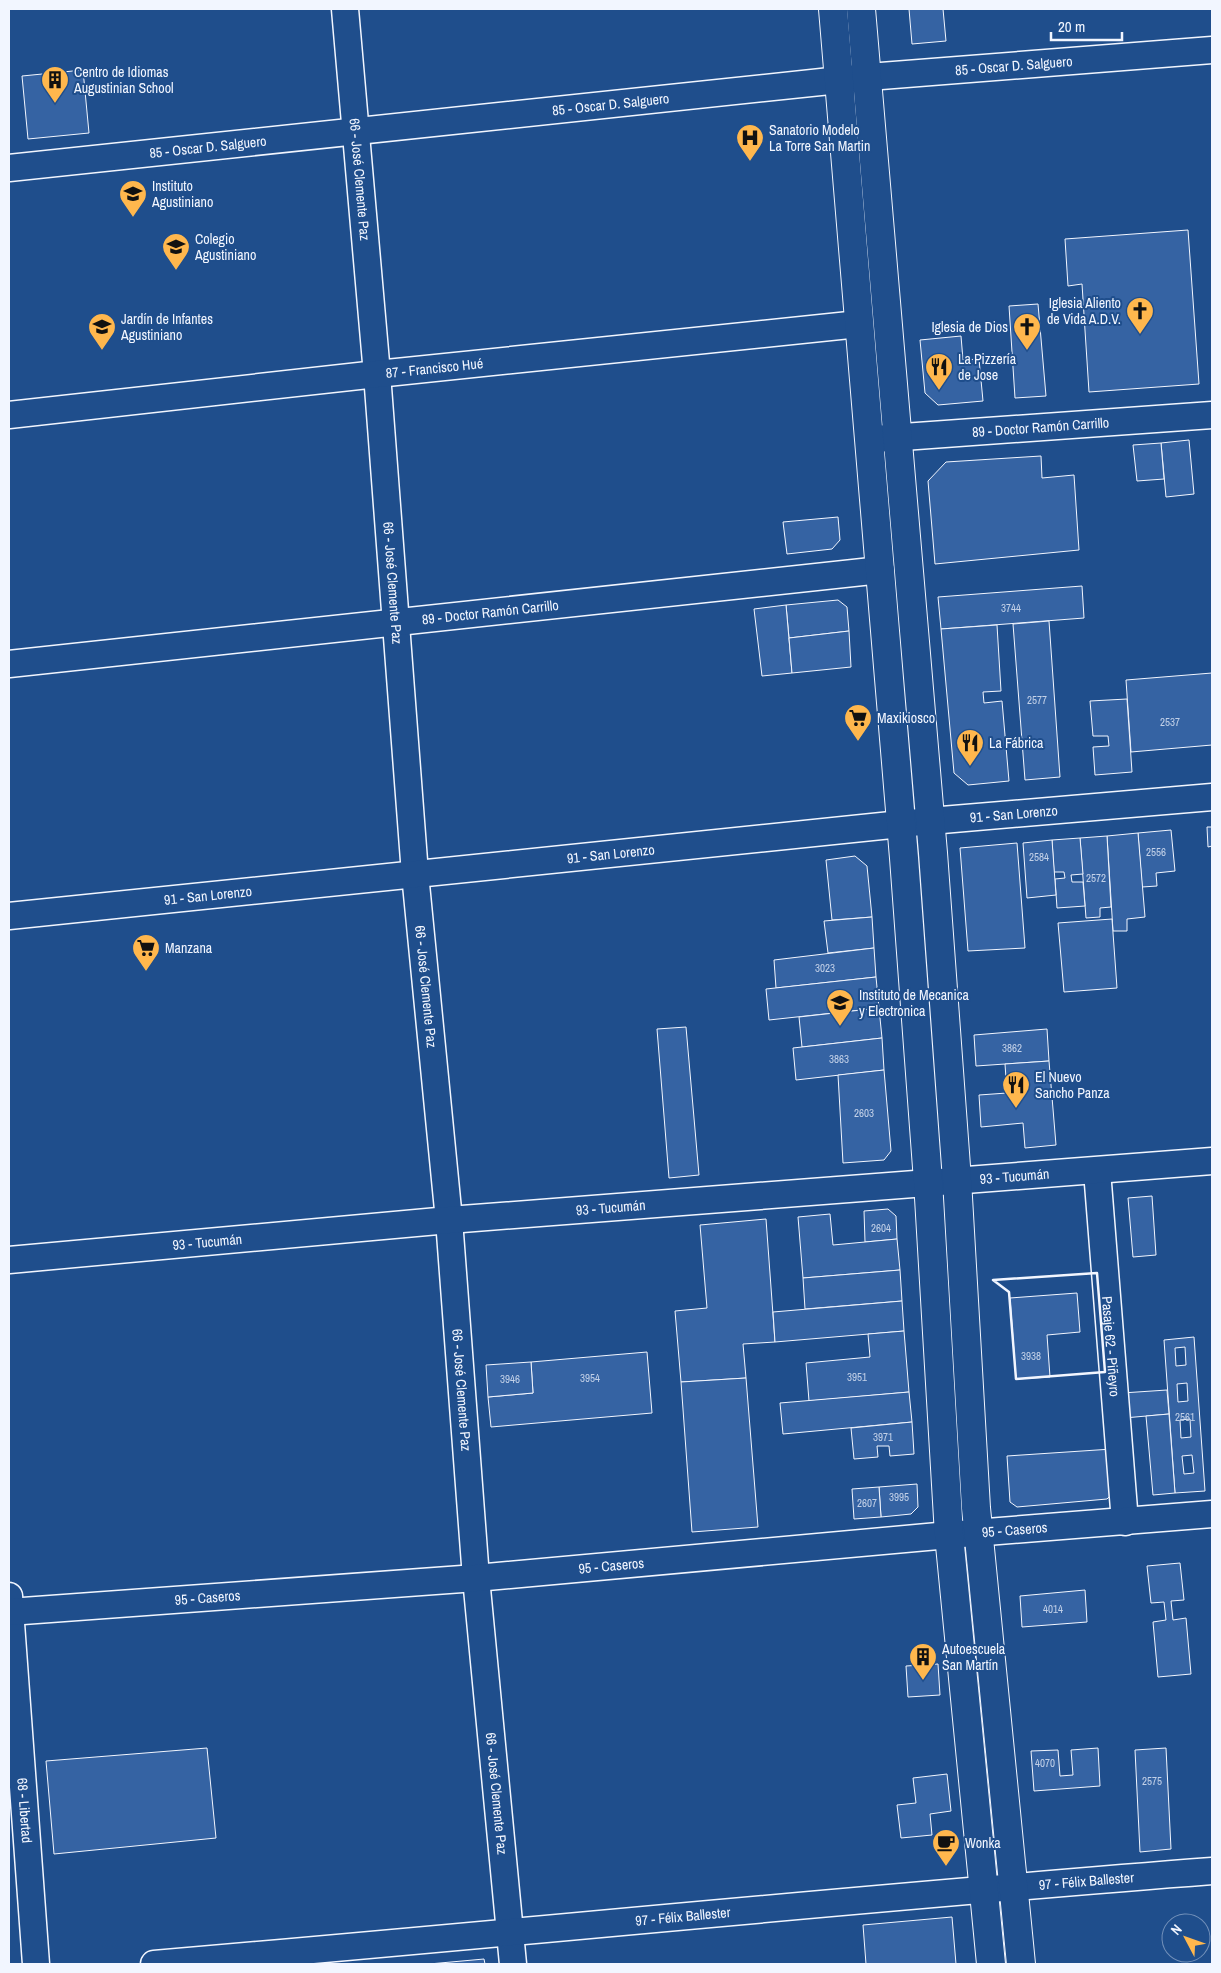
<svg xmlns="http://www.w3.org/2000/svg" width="1221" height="1973" viewBox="0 0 1221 1973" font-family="'Archivo Narrow',sans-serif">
<rect width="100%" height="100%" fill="#1f4e8c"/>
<g fill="#3563a3" stroke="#f2f6ff" fill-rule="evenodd">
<polygon points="909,9 943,9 946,41 912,44"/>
<polygon points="83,70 89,133 28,139 22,76"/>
<polygon points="1188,230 1199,384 1089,392 1082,284 1068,286 1065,239"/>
<polygon points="1038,304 1046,396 1015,398 1009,306"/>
<polygon points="961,336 963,360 979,359 983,401 938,405 925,393 920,340"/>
<polygon points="1189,440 1194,494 1166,497 1161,443"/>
<polygon points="1161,443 1164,479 1137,481 1133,445"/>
<polygon points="1041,456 1042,478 1074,475 1079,550 935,564 928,481 946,462"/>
<polygon points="838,517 840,540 832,549 787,554 783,522"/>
<polygon points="1082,586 1084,618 941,629 938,597"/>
<polygon points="838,600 847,607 849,631 789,638 786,605"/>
<polygon points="786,605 792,673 762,676 754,609"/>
<polygon points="1049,621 1060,777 1025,780 1013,624"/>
<polygon points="997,625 1001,691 983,692 984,703 1002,701 1009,781 968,785 954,773 941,629"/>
<polygon points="849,631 851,667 792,673 789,638"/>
<polygon points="1212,673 1212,745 1131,752 1126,680"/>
<polygon points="1127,699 1132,772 1095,775 1093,747 1109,746 1108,736 1093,736 1090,701"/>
<polygon points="1207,827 1212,827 1212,846 1208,847"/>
<polygon points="1171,830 1175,871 1156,873 1157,886 1142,887 1138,833"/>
<polygon points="1138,833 1145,917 1127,919 1127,931 1113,931 1107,836"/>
<polygon points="1107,836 1111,907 1100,908 1100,917 1086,918 1080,838"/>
<polygon points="1080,838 1083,874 1071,875 1072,882 1083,882 1085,906 1057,908 1055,879 1065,878 1064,872 1054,872 1052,840"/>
<polygon points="1052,840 1056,895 1027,898 1023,843"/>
<polygon points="1017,843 1025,948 968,951 960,848"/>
<polygon points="855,856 867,866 872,917 832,920 826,860"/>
<polygon points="872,917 874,948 828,953 824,921"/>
<polygon points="1112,919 1117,988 1064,992 1058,923"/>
<polygon points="874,948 876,977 776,988 774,960"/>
<polygon points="876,977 879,1008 769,1020 766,989"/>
<polygon points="879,1008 882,1038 802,1047 799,1017"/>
<polygon points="686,1027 699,1175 669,1178 657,1029"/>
<polygon points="1047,1029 1049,1061 976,1066 974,1035"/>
<polygon points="882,1038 884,1070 796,1080 793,1048"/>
<polygon points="1049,1061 1056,1145 1025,1148 1023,1123 981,1127 979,1095 1007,1093 1005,1064"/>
<polygon points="884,1070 891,1151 884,1160 843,1163 838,1075"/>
<polygon points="1152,1196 1156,1255 1133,1257 1128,1198"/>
<polygon points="888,1209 896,1216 897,1239 865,1242 864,1211"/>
<polygon points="830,1214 833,1245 897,1239 900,1270 803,1278 798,1217"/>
<polygon points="766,1219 775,1342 743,1344 746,1378 681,1382 675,1311 707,1308 700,1225"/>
<polygon points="900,1270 902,1301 805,1309 803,1278"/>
<polygon points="1077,1293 1080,1332 1047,1335 1050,1377 1016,1379 1010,1298"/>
<polygon points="902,1301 904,1331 775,1342 773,1312"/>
<polygon points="904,1331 909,1392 809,1401 806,1363 870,1357 868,1334"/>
<path d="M 1194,1337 L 1205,1491 L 1175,1493 L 1164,1340 ZM 1185,1347 L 1186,1365 L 1176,1366 L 1175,1348 ZM 1187,1383 L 1188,1401 L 1178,1402 L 1177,1384 ZM 1190,1419 L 1191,1437 L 1181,1438 L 1180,1420 ZM 1192,1455 L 1194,1473 L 1184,1474 L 1182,1456 Z"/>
<polygon points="647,1352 652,1413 491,1427 488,1397 533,1393 531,1362"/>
<polygon points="531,1362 533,1393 488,1397 486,1365"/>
<polygon points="746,1378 758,1527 692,1532 681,1382"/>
<polygon points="1167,1390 1169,1414 1124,1418 1122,1393"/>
<polygon points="909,1392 912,1422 783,1434 780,1403"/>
<polygon points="1169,1414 1175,1493 1153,1495 1146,1416"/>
<polygon points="912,1422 914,1454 890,1456 889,1446 877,1446 878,1457 854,1459 851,1428"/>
<polygon points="1112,1449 1113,1493 1107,1499 1017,1507 1010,1502 1007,1456"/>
<polygon points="917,1484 918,1507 911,1514 881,1517 879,1487"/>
<polygon points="879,1487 881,1517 854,1519 852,1489"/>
<polygon points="1180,1563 1184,1600 1171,1601 1173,1620 1186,1618 1191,1674 1158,1677 1153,1622 1166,1620 1164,1602 1151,1603 1147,1566"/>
<polygon points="1085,1590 1087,1622 1022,1627 1020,1596"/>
<polygon points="938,1664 940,1695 908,1697 906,1666"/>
<polygon points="207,1748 216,1838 54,1854 46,1761"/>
<polygon points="1098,1748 1100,1786 1034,1791 1031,1751 1058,1750 1060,1776 1073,1775 1071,1750"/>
<polygon points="1166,1748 1171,1849 1140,1852 1135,1750"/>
<polygon points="947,1774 951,1811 930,1814 932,1835 901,1838 897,1805 916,1803 913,1778"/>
<polygon points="952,1917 956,1964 866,1964 863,1925"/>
<polygon points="484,1959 485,1964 429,1964"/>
</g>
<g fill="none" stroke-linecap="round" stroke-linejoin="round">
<defs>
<g id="minor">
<path id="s1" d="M 345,9 L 377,374 L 415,874 L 449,1220 L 476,1578 L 513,1964"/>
<path id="s2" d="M 9,168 L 868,77 L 1212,50"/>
<path id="s3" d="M 9,415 L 377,374 L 859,324"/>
<path id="s4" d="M 875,439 L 1212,415"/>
<path id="s5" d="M 9,664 L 881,570"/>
<path id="s6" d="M 9,916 L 930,821 L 1212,797"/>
<path id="s7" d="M 1097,1171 L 1125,1522"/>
<path id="s8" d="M 9,1260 L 449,1220 L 1212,1161"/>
<path id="s9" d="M 9,1596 L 36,1964"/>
<path id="s10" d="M 9,1612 L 476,1578 L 949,1535 L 1212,1514"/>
<path id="s11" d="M 154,1964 C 507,1934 859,1898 1212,1871"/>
</g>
<g id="major">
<polyline points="833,9 904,858 928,1181 949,1535 991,1964"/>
<polyline points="861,9 933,853 957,1180 976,1508 1021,1964"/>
</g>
</defs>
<use href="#minor" stroke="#f2f6ff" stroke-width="29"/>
<use href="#major" stroke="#f2f6ff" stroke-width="30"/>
<use href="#minor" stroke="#1f4e8c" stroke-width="26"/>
<use href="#major" stroke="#1f4e8c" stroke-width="28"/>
<polygon stroke="#f2f6ff" stroke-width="2.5" points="1097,1273 1105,1372 1016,1379 1009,1292 993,1280"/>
</g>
<defs>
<symbol id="building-pin" viewBox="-11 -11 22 30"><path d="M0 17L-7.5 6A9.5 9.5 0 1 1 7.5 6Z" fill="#ffb74d" stroke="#1f4e8c"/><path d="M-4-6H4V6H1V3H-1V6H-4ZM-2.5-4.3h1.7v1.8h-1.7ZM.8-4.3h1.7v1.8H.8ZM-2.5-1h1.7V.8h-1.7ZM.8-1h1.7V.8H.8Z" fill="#111"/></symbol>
<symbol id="hospital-pin" viewBox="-11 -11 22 30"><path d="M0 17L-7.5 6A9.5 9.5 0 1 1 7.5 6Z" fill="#ffb74d" stroke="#1f4e8c"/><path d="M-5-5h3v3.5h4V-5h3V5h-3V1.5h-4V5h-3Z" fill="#111"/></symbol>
<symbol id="school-pin" viewBox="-11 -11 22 30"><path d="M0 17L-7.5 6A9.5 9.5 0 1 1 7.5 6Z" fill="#ffb74d" stroke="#1f4e8c"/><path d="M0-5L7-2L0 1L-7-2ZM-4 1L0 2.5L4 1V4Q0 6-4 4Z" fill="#111"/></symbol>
<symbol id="university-pin" viewBox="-11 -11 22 30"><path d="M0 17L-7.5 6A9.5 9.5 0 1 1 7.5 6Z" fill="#ffb74d" stroke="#1f4e8c"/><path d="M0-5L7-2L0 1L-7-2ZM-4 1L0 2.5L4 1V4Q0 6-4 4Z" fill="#111"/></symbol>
<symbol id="church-pin" viewBox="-11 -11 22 30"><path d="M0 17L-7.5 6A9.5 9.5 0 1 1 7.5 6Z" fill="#ffb74d" stroke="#1f4e8c"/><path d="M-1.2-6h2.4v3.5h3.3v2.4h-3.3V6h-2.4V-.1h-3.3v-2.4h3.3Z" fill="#111"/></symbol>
<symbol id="restaurant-pin" viewBox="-11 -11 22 30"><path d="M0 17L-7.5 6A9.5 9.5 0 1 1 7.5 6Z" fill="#ffb74d" stroke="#1f4e8c"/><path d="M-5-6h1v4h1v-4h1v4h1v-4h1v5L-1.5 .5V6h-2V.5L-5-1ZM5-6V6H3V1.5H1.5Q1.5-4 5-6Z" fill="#111"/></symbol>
<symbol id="supermarket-pin" viewBox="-11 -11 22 30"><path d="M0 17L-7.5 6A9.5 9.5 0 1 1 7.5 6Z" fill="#ffb74d" stroke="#1f4e8c"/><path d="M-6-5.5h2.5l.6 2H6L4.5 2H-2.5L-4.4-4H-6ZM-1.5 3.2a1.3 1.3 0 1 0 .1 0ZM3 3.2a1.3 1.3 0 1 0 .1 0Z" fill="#111"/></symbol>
<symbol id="cafe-pin" viewBox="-11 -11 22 30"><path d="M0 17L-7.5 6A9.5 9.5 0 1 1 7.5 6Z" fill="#ffb74d" stroke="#1f4e8c"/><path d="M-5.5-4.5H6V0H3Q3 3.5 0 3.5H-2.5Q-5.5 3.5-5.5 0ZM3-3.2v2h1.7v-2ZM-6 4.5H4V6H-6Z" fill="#111"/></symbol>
</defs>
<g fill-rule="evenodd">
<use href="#building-pin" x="39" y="64" width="32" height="43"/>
<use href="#hospital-pin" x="734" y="122" width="32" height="43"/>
<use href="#school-pin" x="117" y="178" width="32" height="43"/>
<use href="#university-pin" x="160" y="231" width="32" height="43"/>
<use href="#church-pin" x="1124" y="295" width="32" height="43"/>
<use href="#school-pin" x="86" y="311" width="32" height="43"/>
<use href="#church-pin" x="1011" y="311" width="32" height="43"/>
<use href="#restaurant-pin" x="923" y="351" width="32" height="43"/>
<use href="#supermarket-pin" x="842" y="702" width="32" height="43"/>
<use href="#restaurant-pin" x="954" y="727" width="32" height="43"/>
<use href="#supermarket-pin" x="130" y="932" width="32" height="43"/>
<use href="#university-pin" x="824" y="987" width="32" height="43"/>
<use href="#restaurant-pin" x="1000" y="1069" width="32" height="43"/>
<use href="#building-pin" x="907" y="1641" width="32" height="43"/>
<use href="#cafe-pin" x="930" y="1827" width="32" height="43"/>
</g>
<g text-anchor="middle" stroke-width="4" stroke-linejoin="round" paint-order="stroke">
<g font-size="11" fill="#c3d1e8">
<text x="1011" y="612">3744</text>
<text x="1037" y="704">2577</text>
<text x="1170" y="726">2537</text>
<text x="1156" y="856">2556</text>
<text x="1039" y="861">2584</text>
<text x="1096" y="882">2572</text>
<text x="825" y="972">3023</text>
<text x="1012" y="1052">3862</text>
<text x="839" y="1063">3863</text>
<text x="864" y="1117">2603</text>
<text x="881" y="1232">2604</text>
<text x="1031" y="1360">3938</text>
<text x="857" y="1381">3951</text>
<text x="590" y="1382">3954</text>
<text x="510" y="1383">3946</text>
<text x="1185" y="1421">2561</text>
<text x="883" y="1441">3971</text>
<text x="899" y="1501">3995</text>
<text x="867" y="1507">2607</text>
<text x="1053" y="1613">4014</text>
<text x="1045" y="1767">4070</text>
<text x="1152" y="1785">2575</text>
</g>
<g font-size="14" fill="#f2f6ff" stroke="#1f4e8c">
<text dy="5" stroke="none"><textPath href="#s2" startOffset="1010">85 - Oscar D. Salguero</textPath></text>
<text dy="5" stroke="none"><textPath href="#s2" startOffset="605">85 - Oscar D. Salguero</textPath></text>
<text dy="5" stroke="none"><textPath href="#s2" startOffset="200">85 - Oscar D. Salguero</textPath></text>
<text dy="5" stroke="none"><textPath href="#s1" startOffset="171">66 - José Clemente Paz</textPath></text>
<text dy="5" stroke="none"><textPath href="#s3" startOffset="428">87 - Francisco Hué</textPath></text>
<text dy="5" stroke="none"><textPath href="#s4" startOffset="166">89 - Doctor Ramón Carrillo</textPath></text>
<text dy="5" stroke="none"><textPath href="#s1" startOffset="576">66 - José Clemente Paz</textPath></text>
<text dy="5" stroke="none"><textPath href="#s5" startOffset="484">89 - Doctor Ramón Carrillo</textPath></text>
<text dy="5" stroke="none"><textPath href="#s6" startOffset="1010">91 - San Lorenzo</textPath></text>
<text dy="5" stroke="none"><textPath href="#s6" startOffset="605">91 - San Lorenzo</textPath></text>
<text dy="5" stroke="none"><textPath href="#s6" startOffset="200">91 - San Lorenzo</textPath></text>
<text dy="5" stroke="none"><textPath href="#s1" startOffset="981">66 - José Clemente Paz</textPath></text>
<text dy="5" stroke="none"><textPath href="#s8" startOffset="1009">93 - Tucumán</textPath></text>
<text dy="5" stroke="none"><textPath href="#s8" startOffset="604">93 - Tucumán</textPath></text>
<text dy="5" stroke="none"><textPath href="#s8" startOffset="199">93 - Tucumán</textPath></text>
<text dy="5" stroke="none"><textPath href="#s7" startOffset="176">Pasaje 62 - Piñeyro</textPath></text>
<text dy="5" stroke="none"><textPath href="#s1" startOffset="1386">66 - José Clemente Paz</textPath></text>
<text dy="5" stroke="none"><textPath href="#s10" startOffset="1009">95 - Caseros</textPath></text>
<text dy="5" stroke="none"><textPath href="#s10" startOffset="604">95 - Caseros</textPath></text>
<text dy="5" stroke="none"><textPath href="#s10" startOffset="199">95 - Caseros</textPath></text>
<text dy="5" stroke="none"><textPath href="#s1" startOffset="1791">66 - José Clemente Paz</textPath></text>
<text dy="5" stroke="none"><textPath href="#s9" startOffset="215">68 - Libertad</textPath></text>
<text dy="5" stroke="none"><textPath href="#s11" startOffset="936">97 - Félix Ballester</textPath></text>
<text dy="5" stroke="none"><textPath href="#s11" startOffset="531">97 - Félix Ballester</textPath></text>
</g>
<g font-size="14" fill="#f2f6ff" stroke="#1f4e8c" text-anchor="start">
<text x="74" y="77">Centro de Idiomas<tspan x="74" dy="16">Augustinian School</tspan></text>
<text x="769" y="135">Sanatorio Modelo<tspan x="769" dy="16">La Torre San Martin</tspan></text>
<text x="152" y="191">Instituto<tspan x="152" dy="16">Agustiniano</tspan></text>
<text x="195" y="244">Colegio<tspan x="195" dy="16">Agustiniano</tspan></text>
<text x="1121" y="308" text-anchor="end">Iglesia Aliento<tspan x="1121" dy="16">de Vida A.D.V.</tspan></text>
<text x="121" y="324">Jardín de Infantes<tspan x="121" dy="16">Agustiniano</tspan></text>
<text x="1008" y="332" text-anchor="end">Iglesia de Dios</text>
<text x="958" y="364">La Pizzería<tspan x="958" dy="16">de Jose</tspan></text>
<text x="877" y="723">Maxikiosco</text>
<text x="989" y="748">La Fábrica</text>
<text x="165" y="953">Manzana</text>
<text x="859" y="1000">Instituto de Mecanica<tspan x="859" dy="16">y Electronica</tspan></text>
<text x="1035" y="1082">El Nuevo<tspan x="1035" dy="16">Sancho Panza</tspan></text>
<text x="942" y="1654">Autoescuela<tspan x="942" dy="16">San Martín</tspan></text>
<text x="965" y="1848">Wonka</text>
</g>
</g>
<rect width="1221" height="1973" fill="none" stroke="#f2f6ff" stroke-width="20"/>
<g transform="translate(1186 1938) rotate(311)"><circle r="24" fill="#1f4e8c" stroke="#7391ba"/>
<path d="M0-4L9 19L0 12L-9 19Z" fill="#ffb74d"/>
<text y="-8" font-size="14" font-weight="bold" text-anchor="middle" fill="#f2f6ff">N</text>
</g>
<path d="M1051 32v8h71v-8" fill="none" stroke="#f2f6ff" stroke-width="2.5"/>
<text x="1058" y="32" font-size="15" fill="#f2f6ff" stroke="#1f4e8c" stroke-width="4" paint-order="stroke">20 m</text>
</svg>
